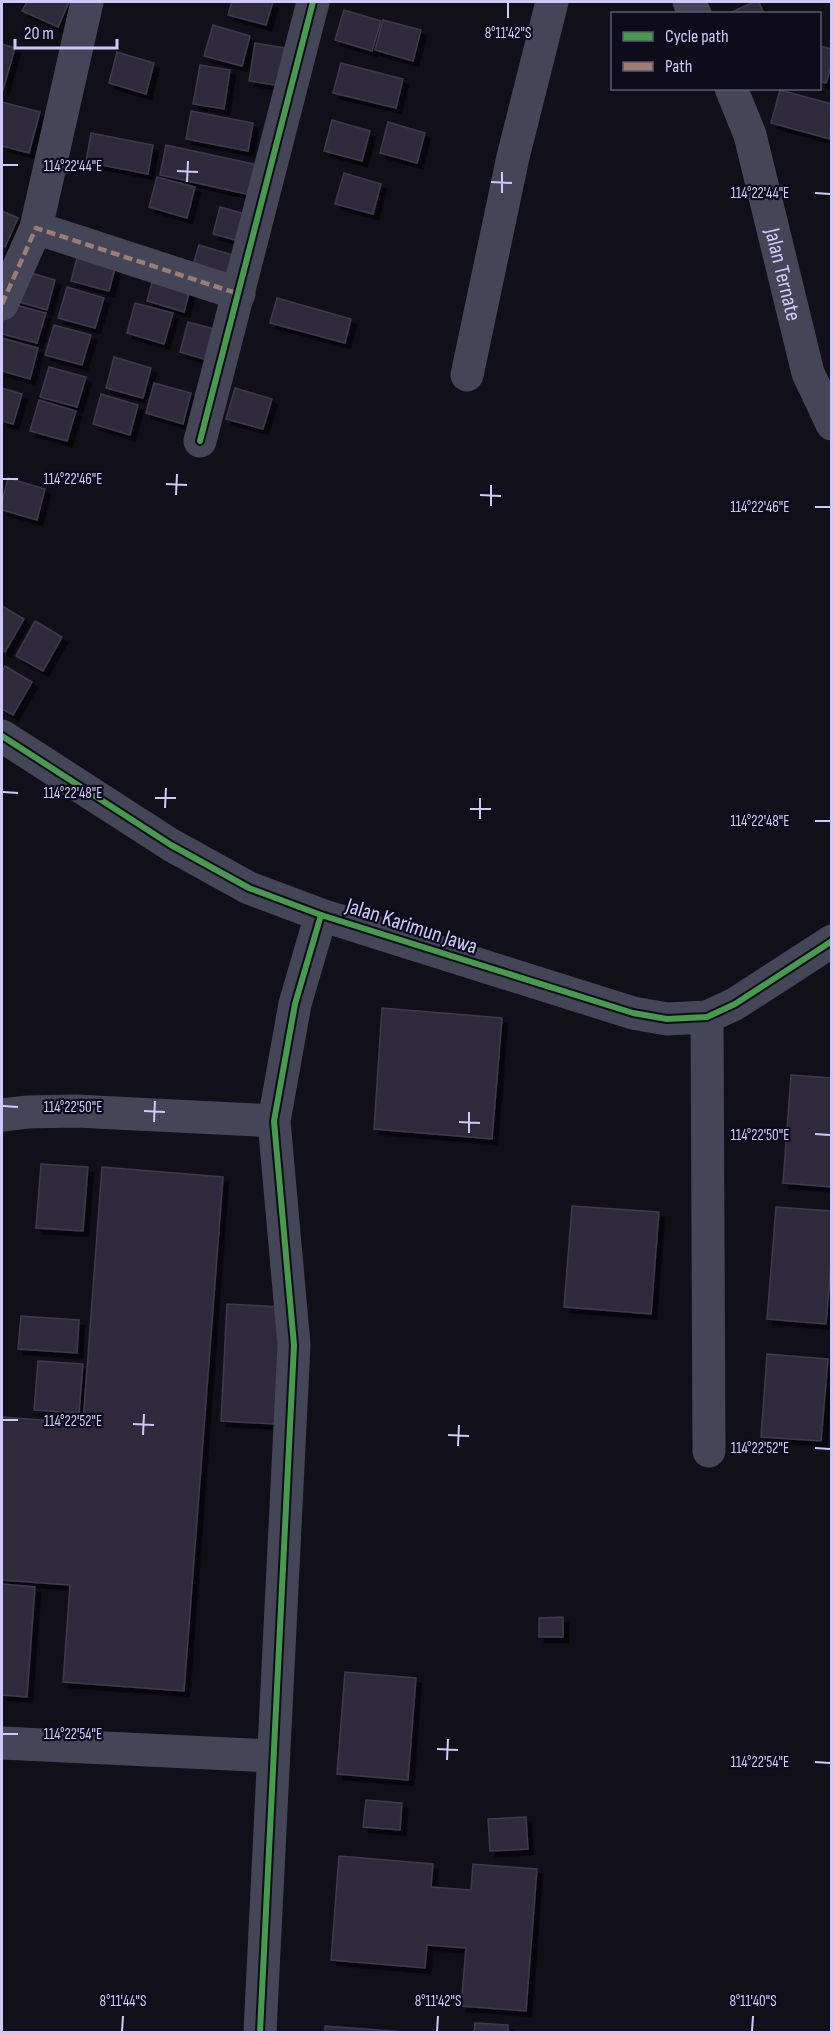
<svg xmlns="http://www.w3.org/2000/svg" width="833" height="2034" viewBox="0 0 833 2034" font-family="'Sofia Sans Condensed',sans-serif">
<defs>
<filter id="shadow"><feDropShadow dx="5.5" dy="5.5" stdDeviation="0" flood-color="#0009"/></filter>
</defs>
<rect width="100%" height="100%" fill="#111018"/>
<g fill="#2f2c3a" stroke="#3c3a4c" stroke-width="1.5" filter="url(#shadow)">
<polygon points="27,2 69,2 58,27 22,11"/>
<polygon points="232,2 273,2 266,25 228,15"/>
<polygon points="754,2 759,2 764,14 727,14"/>
<polygon points="344,10 381,21 372,51 335,40"/>
<polygon points="383,20 421,30 413,61 375,50"/>
<polygon points="213,25 250,36 242,66 204,56"/>
<polygon points="255,43 286,48 280,86 249,81"/>
<polygon points="2,44 15,48 3,90 2,89"/>
<polygon points="820,46 832,49 832,64 826,83 820,82"/>
<polygon points="117,52 154,63 146,94 109,83"/>
<polygon points="341,63 403,79 396,108 333,93"/>
<polygon points="200,65 230,70 224,109 193,104"/>
<polygon points="780,90 832,104 830,139 771,123"/>
<polygon points="2,102 40,112 29,153 2,146"/>
<polygon points="191,111 253,123 248,151 186,139"/>
<polygon points="332,120 370,131 362,161 324,151"/>
<polygon points="388,122 425,133 417,163 380,153"/>
<polygon points="91,133 153,145 148,174 86,162"/>
<polygon points="166,145 267,167 260,197 160,175"/>
<polygon points="344,173 381,184 373,214 335,204"/>
<polygon points="157,177 195,187 187,218 149,207"/>
<polygon points="220,207 246,214 239,241 213,234"/>
<polygon points="2,211 18,218 5,247 2,246"/>
<polygon points="199,245 236,256 227,286 190,275"/>
<polygon points="79,250 117,261 109,291 71,281"/>
<polygon points="18,269 55,280 47,310 9,299"/>
<polygon points="155,271 192,282 184,312 147,301"/>
<polygon points="67,287 104,298 95,328 58,318"/>
<polygon points="277,298 351,319 345,343 270,323"/>
<polygon points="8,303 46,313 37,343 2,334 2,326"/>
<polygon points="135,303 173,313 164,344 127,333"/>
<polygon points="188,322 226,332 217,363 180,352"/>
<polygon points="54,325 91,335 82,365 45,355"/>
<polygon points="2,338 38,348 30,379 2,371"/>
<polygon points="114,357 151,368 143,398 106,388"/>
<polygon points="49,367 86,377 77,407 40,397"/>
<polygon points="154,383 191,393 183,424 146,413"/>
<polygon points="2,388 22,394 13,424 2,421"/>
<polygon points="235,388 272,399 263,429 226,419"/>
<polygon points="101,394 138,405 130,435 93,424"/>
<polygon points="39,400 76,411 67,441 30,431"/>
<polygon points="8,478 45,489 37,520 2,510 2,502"/>
<polygon points="2,606 24,619 5,652 2,650"/>
<polygon points="35,621 62,637 43,671 16,656"/>
<polygon points="5,666 32,682 13,715 2,709 2,672"/>
<polygon points="382,1008 502,1018 492,1139 374,1129"/>
<polygon points="791,1075 832,1078 832,1187 783,1183"/>
<polygon points="41,1164 88,1167 83,1231 36,1228"/>
<polygon points="102,1167 223,1177 184,1691 63,1682 70,1585 2,1580 2,1417 83,1423"/>
<polygon points="572,1206 659,1212 651,1314 564,1307"/>
<polygon points="776,1207 832,1211 832,1251 826,1324 767,1319"/>
<polygon points="227,1304 281,1307 275,1424 221,1421"/>
<polygon points="21,1316 79,1320 77,1353 18,1349"/>
<polygon points="767,1354 828,1359 821,1441 761,1437"/>
<polygon points="38,1361 83,1364 79,1413 34,1410"/>
<polygon points="2,1584 35,1587 27,1697 2,1695"/>
<polygon points="563,1617 563,1637 539,1637 539,1618"/>
<polygon points="345,1672 416,1678 408,1780 337,1774"/>
<polygon points="366,1800 402,1803 400,1830 363,1827"/>
<polygon points="526,1817 528,1849 490,1851 488,1819"/>
<polygon points="339,1856 433,1864 431,1887 471,1890 473,1864 537,1869 526,2011 461,2006 466,1948 427,1945 425,1968 331,1960"/>
<polygon points="475,2023 508,2025 508,2032 474,2032"/>
<polygon points="325,2026 406,2032 325,2032"/>
</g>
<g fill="none" stroke-linecap="round" stroke-linejoin="round">
<g stroke="#454558" stroke-width="33">
<polyline points="689,2 695,14"/>
<path id="s1" d="M 731,88 L 750,135 L 808,373 L 832,424"/>
<polyline points="36,228 239,294"/>
<polyline points="2,304 36,228 87,2"/>
<polyline points="467,375 513,157 552,2"/>
<polyline points="200,441 313,2"/>
<polyline points="2,736 171,845 249,888 321,915 633,1013 667,1019 707,1017 735,1004 832,941"/>
<polyline points="707,1017 709,1451"/>
<polyline points="2,1115 28,1112 76,1111 274,1121"/>
<polyline points="2,1743 273,1756"/>
<polyline points="260,2032 294,1345 274,1121 295,1004 321,915"/>
</g>
<polyline stroke="#9b7d72" stroke-width="4.5" stroke-dasharray="9 4.5" stroke-linecap="butt" points="2,304 36,228 239,294 238,297"/>
<defs>
<g id="cycleway">
<polyline points="200,441 313,2"/>
<polyline points="2,736 171,845 249,888 321,915 633,1013 667,1019 707,1017 735,1004 832,941"/>
<polyline points="260,2032 294,1345 274,1121 295,1004 321,915"/>
</g>
</defs>
<use href="#cycleway" stroke="#0e0c1b" stroke-width="10"/>
<use href="#cycleway" stroke="#469c4c" stroke-width="6"/>
</g>
<path fill="none" stroke="#cdcafb" stroke-width="2" d="M 508,18 L 508,3M 3,165 L 18,165M 177,171 L 198,172M 187,182 L 188,161M 491,182 L 512,183M 502,193 L 502,172M 815,193 L 830,194M 3,479 L 18,479M 166,484 L 187,485M 176,495 L 177,474M 480,495 L 501,496M 491,506 L 491,485M 815,507 L 830,507M 3,792 L 18,793M 155,798 L 176,798M 165,808 L 166,788M 470,809 L 491,809M 480,819 L 480,798M 815,821 L 830,821M 3,1106 L 18,1107M 144,1111 L 165,1112M 154,1122 L 155,1101M 459,1122 L 480,1123M 469,1133 L 469,1112M 815,1134 L 830,1135M 3,1420 L 18,1420M 133,1424 L 154,1425M 143,1435 L 144,1414M 448,1435 L 469,1436M 458,1446 L 459,1425M 815,1448 L 830,1449M 3,1734 L 18,1734M 437,1749 L 458,1750M 447,1760 L 448,1739M 815,1762 L 830,1763M 122,2031 L 123,2016M 437,2031 L 438,2016M 752,2031 L 753,2016"/>
<g text-anchor="middle" stroke-width="4.5" stroke-linejoin="round" paint-order="stroke">
<g font-size="22" fill="#cdcafb" stroke="#0e0c1b">
<text dy="8" stroke="none"><textPath href="#s1" startOffset="194">Jalan Ternate</textPath></text>
<text transform="translate(412 925) rotate(18)" y="8">Jalan Karimun Jawa</text>
</g>
</g>
<g font-size="15" text-anchor="middle" fill="#cdcafb" stroke="#0e0c1b" stroke-width="4.5" stroke-linejoin="round" paint-order="stroke">
<text x="508" y="38">8°11'42"S</text>
<text x="73" y="171">114°22'44"E</text>
<text x="760" y="198">114°22'44"E</text>
<text x="73" y="484">114°22'46"E</text>
<text x="760" y="512">114°22'46"E</text>
<text x="73" y="798">114°22'48"E</text>
<text x="760" y="826">114°22'48"E</text>
<text x="73" y="1112">114°22'50"E</text>
<text x="760" y="1140">114°22'50"E</text>
<text x="73" y="1426">114°22'52"E</text>
<text x="760" y="1453">114°22'52"E</text>
<text x="73" y="1739">114°22'54"E</text>
<text x="760" y="1767">114°22'54"E</text>
<text x="123" y="2006">8°11'44"S</text>
<text x="438" y="2006">8°11'42"S</text>
<text x="753" y="2006">8°11'40"S</text>
</g>
<rect width="833" height="2034" fill="none" stroke="#cdcafb" stroke-width="6"/>
<rect x="611" y="12" width="210" height="78" fill="#0e0c1b" stroke="#5a5875" stroke-width="1.5"/>
<rect x="623" y="32" width="30" height="9" fill="#469c4c" stroke="#5a5875" stroke-width="1.5"/>
<text x="665" y="42" font-size="18" fill="#cdcafb">Cycle path</text>
<rect x="623" y="62" width="30" height="9" fill="#9b7d72" stroke="#5a5875" stroke-width="1.5"/>
<text x="665" y="72" font-size="18" fill="#cdcafb">Path</text>
<path d="M15 39v9h102v-9" fill="none" stroke="#cdcafb" stroke-width="3"/>
<text x="24" y="39" font-size="18" fill="#cdcafb" stroke="#0e0c1b" stroke-width="4.5" paint-order="stroke">20 m</text>
</svg>
